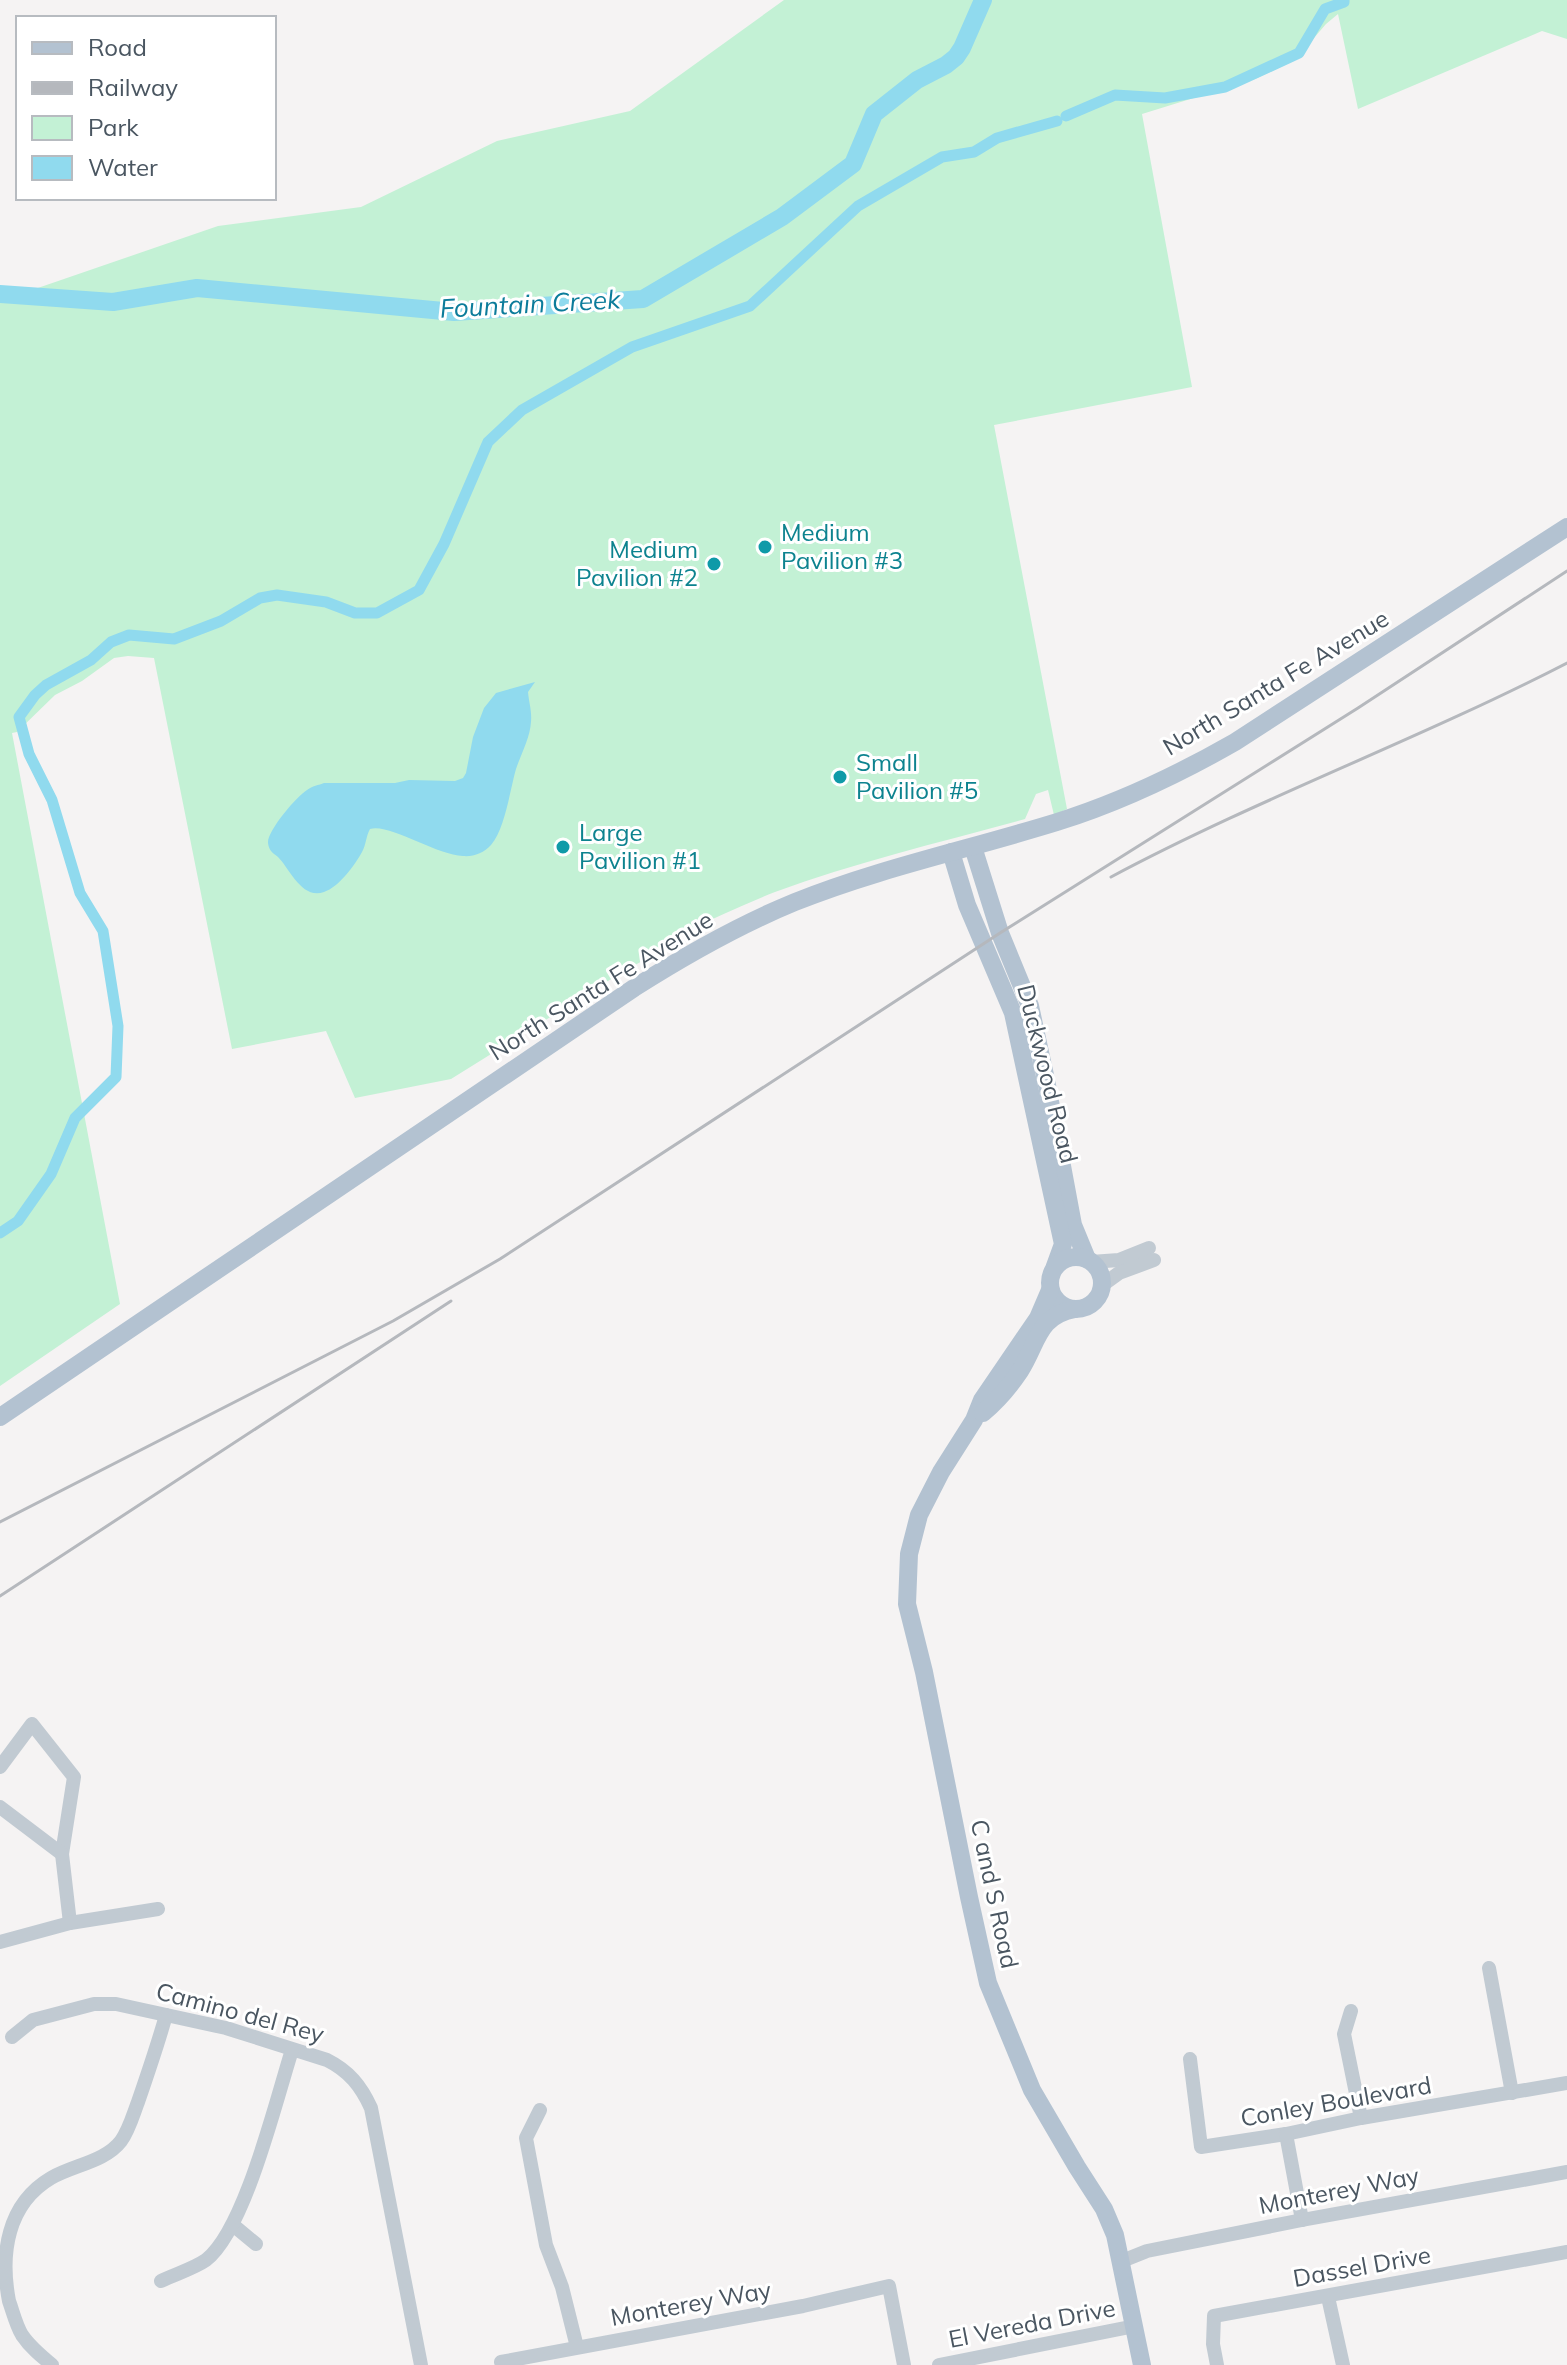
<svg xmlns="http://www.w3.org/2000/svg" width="1567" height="2365" viewBox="0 0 1567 2365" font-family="Mulish,sans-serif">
<rect width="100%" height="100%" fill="#f5f3f3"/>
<path fill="#c3f1d5" d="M 784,0 L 1567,0 L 1567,39 L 1542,31 L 1358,109 L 1338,14 L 1326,24 L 1295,60 L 1255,79 L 1142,114 L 1192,387 L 994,425 L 1067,809 L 1054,815 L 1048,790 L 1036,794 L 1025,819 C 941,842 856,862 775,892 C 742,905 710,920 679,935 L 681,940 L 624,971 L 451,1079 L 355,1098 L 326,1031 L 232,1049 L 154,658 L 128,656 L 114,658 L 82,681 L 55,695 L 17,732 L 12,733 L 120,1304 L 0,1386 L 0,301 L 218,226 L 361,207 L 497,141 L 630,111 Z"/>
<path fill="#90daee" d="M 535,682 L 528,692 C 529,703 532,711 531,722 C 530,738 521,754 516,769 C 510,790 505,829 491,845 C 484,853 473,857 463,856 C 436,855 389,823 370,829 C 366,836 366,845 362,852 C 355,865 339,887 324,892 C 302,900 290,869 278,857 C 273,853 269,851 268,843 C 267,831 297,796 307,790 C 312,786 319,785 324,783 L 395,783 L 409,780 L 455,781 L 463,778 L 466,773 L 473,737 L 484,708 L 496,693 Z"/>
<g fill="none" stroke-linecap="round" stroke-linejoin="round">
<g stroke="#90daee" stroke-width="11">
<polyline points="1066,116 1115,95 1165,98 1225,87 1299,53 1325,9 1344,2 1344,0"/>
<polyline points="0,1233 18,1221 51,1174 75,1118 116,1077 118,1026 103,931 80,893 52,800 29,754 19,717 35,695 46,685 91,660 111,642 129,635 174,639 221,621 260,598 277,595 326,602 355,613 377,613 419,590 444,544 488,442 522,410 632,347 750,306 858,206 942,157 974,152 997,138 1057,121"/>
</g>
<polyline stroke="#90daee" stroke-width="18" points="0,294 113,302 197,288 454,312 643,299 782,217 853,164 874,114 917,80 946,65 956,57 962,48 983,0"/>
<g stroke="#c1cad2" stroke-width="14">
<polyline points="1091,1262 1119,1260 1149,1248"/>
<polyline points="1101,1286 1119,1273 1154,1260"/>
<polyline points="0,1767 32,1724 74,1777 62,1854 70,1923"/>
<polyline points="0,1807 62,1854"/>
<polyline points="0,1942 70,1923 158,1909"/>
<polyline points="1489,1968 1512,2093"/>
<polyline points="1351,2011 1344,2034 1361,2118"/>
<path d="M 12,2037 L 33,2020 L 94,2004 L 116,2004 L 226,2028 L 327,2060 C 349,2071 361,2086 371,2108 L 421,2365"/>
<polyline points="1190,2059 1201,2147 1286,2134 1361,2118 1567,2083"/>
<polyline points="540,2110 526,2138 546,2245 562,2287 577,2347"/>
<polyline points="1286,2134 1302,2220"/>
<polyline points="233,2225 256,2244"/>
<polyline points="1122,2261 1147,2251 1302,2220 1567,2172"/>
<path d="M 161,2281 C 175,2274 193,2269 206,2260 C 245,2230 276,2100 292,2050"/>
<polyline points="1328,2297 1343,2365"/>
<polyline points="501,2362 803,2306 889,2286 904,2365"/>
<path d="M 52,2365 C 41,2356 30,2347 22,2335 C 16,2325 13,2312 9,2301 C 0,2254 7,2204 51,2178 C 73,2165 105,2162 121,2141 C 129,2130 133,2115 138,2102 C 148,2073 158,2044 166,2015"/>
<polyline points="939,2365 1135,2326"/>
<polyline points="1217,2365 1213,2344 1214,2316 1567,2252"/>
</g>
<g stroke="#b3c2d1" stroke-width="18">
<polyline points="973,847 1000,933 1030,1006 1046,1080 1073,1225 1087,1259"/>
<polyline points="951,852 967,905 1013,1013 1063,1244 1055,1266"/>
<circle cx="1076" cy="1283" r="26"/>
<polyline points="1050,1290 1038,1318 982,1400 974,1420 941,1472 919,1515 909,1554 907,1604 924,1672 969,1897 988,1983 1032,2090 1077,2167 1104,2209 1115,2235 1142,2365"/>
<path d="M 983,1413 C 997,1401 1010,1386 1020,1371 C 1038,1343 1037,1316 1075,1309"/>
<path d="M 0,1417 L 634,988 C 686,955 739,925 795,902 C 880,868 970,849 1057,822 C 1118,803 1179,774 1235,742 L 1567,527"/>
</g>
<g stroke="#b5b8bd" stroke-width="3">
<path d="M 1111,877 C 1259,798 1418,740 1567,663"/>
<polyline points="0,1522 393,1321 500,1259 1000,933 1358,708 1567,571"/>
<polyline points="0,1596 451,1301"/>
</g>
</g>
<g fill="#0f9aa8" stroke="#fff" stroke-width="3">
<circle cx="765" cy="547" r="8"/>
<circle cx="714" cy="564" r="8"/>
<circle cx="840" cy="777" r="8"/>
<circle cx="563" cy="847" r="8"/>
</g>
<g text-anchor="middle" stroke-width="6" stroke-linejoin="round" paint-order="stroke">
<g font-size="24" fill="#0d838f" stroke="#fff" text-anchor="start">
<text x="781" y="541">Medium<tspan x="781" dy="28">Pavilion #3</tspan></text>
<text x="698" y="558" text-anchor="end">Medium<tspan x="698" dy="28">Pavilion #2</tspan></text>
<text x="856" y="771">Small<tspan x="856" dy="28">Pavilion #5</tspan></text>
<text x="579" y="841">Large<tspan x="579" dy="28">Pavilion #1</tspan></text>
</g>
<g font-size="24" fill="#4a5661" stroke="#fff">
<text transform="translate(1276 683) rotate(-31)" y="8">North Santa Fe Avenue</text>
<text transform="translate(601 986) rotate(-32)" y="8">North Santa Fe Avenue</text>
<text transform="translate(1047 1074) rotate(76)" y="8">Duckwood Road</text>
<text transform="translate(994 1894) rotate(78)" y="8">C and S Road</text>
<text transform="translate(240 2013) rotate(15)" y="8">Camino del Rey</text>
<text transform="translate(1336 2102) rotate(-10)" y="8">Conley Boulevard</text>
<text transform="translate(1339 2191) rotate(-11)" y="8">Monterey Way</text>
<text transform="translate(1362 2267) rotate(-10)" y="8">Dassel Drive</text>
<text transform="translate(691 2304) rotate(-10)" y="8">Monterey Way</text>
<text transform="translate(1032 2324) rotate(-11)" y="8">El Vereda Drive</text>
</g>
<g font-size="26" font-style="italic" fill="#0c7c9b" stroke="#fff">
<text transform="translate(530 304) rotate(-3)" y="9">Fountain Creek</text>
</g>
</g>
<rect x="16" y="16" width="260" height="184" fill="#ffffff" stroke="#b7bbc0" stroke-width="2"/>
<rect x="32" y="42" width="40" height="12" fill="#b3c2d1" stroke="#b7bbc0" stroke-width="2"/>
<text x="88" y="56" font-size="24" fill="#4a5661">Road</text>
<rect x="32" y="82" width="40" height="12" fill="#b5b8bd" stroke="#b7bbc0" stroke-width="2"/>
<text x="88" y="96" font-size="24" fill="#4a5661">Railway</text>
<rect x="32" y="116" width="40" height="24" fill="#c3f1d5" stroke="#b7bbc0" stroke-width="2"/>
<text x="88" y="136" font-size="24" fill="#4a5661">Park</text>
<rect x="32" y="156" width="40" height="24" fill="#90daee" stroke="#b7bbc0" stroke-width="2"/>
<text x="88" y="176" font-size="24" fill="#4a5661">Water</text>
</svg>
